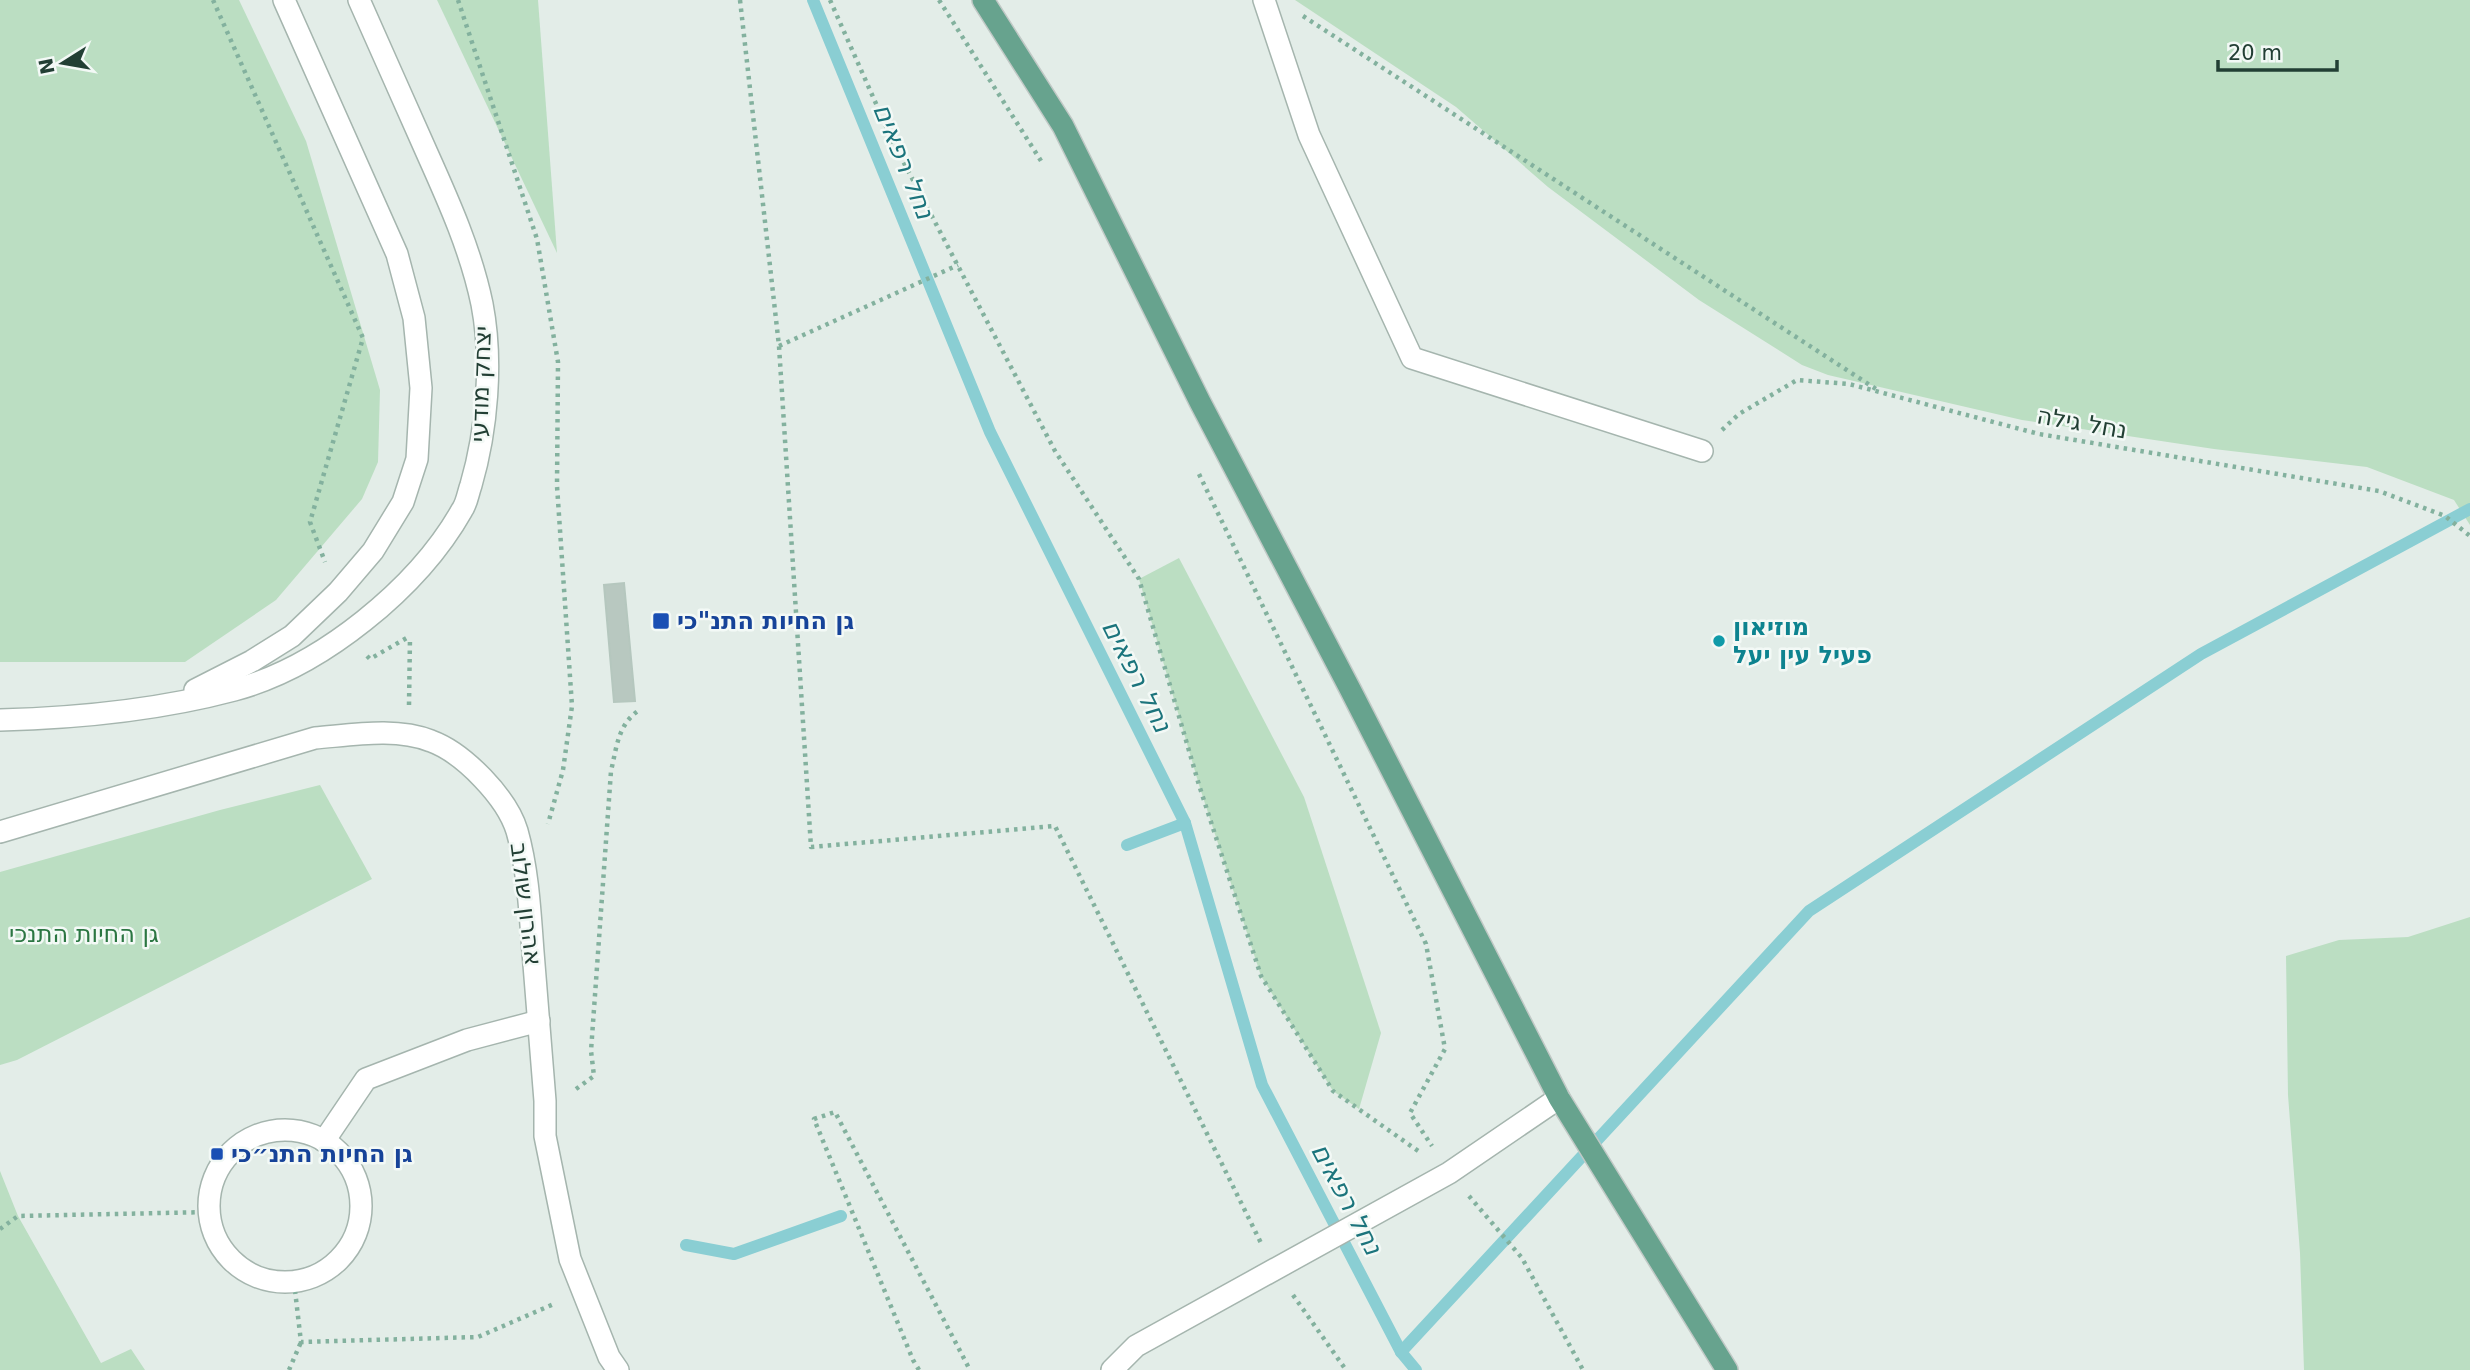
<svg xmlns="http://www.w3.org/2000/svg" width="2470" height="1370" viewBox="0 0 2470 1370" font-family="'DejaVu Sans',Heebo,sans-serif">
<rect width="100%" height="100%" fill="#e3ede8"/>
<g fill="#bbdec2">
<polygon points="0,0 239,0 306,141 380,390 378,462 362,499 276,600 185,662 0,662"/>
<polygon points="437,0 538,0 557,253"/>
<polygon points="1295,0 2470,0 2470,525 2454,500 2367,467 2214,449 2022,420 1828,375 1802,365 1699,300 1548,187 1456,107"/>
<polygon points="1179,558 1304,797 1381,1033 1359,1109 1333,1091 1261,976 1199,785 1139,579"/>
<polygon points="320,785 372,879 17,1060 0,1065 0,872 220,810"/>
<polygon points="2470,917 2470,1370 2304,1370 2300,1253 2288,1095 2286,956 2339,940 2408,937"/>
<polygon points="0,1171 18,1216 101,1363 131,1349 145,1370 0,1370"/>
</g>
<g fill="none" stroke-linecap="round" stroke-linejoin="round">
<g stroke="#8aced3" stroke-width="12">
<polyline points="813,0 990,432 1185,823 1262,1085 1401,1352 1416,1370"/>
<polyline points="1127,845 1185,823"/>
<polyline points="686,1245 734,1254 841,1216"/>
<polyline points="1401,1352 1809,911 2201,654 2470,509"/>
</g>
</g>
<polygon fill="#b8c8c0" stroke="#b5c7be" stroke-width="2" points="624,583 635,701 614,702 604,585"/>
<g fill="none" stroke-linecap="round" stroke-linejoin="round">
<defs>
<g id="minor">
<polyline points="1264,0 1309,135 1412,358 1702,451"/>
<polyline points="195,690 252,661 292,636 338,592 373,551 403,502 417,459 421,388 414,318 397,254 284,0"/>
<path d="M 0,720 C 78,718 159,710 234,690 C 321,667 418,588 462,510 C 467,503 468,493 471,485 C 487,430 493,361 482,304 C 471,251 449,202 427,153 C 404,102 382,51 359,0"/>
<path d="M 0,832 L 315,738 C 352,735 396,727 431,741 C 464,753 507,798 517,831 C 528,870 530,912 533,952 C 537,1002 541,1051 545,1101 L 545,1136 L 570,1259 L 609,1357 L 618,1370"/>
<circle cx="285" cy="1206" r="76"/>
<polyline points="324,1141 366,1079 467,1040 539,1021"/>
<polyline points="1112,1370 1136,1346 1449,1173 1559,1098"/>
</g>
<polyline id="major" points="983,0 1063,126 1200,402 1350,689 1559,1098 1727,1370"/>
</defs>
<use href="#minor" stroke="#a5b5ae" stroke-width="24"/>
<use href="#major" stroke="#c1c9c6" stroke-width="24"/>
<g stroke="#83b19e" stroke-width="4.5" stroke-dasharray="3.5 5" stroke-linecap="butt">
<polyline points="213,0 363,338 310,522 325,562"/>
<polyline points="458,0 537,239 558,362 557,486 572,706 563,770 548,824"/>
<polyline points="740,0 779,346 811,847 1055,826 1261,1243"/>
<polyline points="830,0 893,142 1055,451 1139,579 1199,785 1261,976 1333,1091 1421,1153"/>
<polyline points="939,0 1043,164"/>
<polyline points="1303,16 1879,391"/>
<polyline points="779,346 958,265"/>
<polyline points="1722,430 1739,414 1797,380 1849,384 2039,434 2379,491 2445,516 2470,536"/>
<polyline points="1199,474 1426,944 1445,1049 1410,1113 1432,1146"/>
<polyline points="367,656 370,659 410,636"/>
<polyline points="409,705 410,637"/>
<path d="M 576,1089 L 594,1076 L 591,1051 L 611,771 C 617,746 618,723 641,709"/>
<polyline points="1469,1196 1522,1258 1583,1370"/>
<polyline points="0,1229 18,1216 210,1212"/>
<polyline points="294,1282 301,1342 478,1337 556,1303"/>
<polyline points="1293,1295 1346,1370"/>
<polyline points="289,1370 301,1342"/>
<polyline points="919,1370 913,1360 814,1119 835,1112 970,1370"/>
</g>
<use href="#minor" stroke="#fff" stroke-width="21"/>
<use href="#major" stroke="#67a38e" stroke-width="21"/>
</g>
<g fill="#1a4fb4" stroke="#f3f9f6" stroke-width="2.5">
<rect x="652" y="612" width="18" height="18" rx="3.5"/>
<rect x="210" y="1147" width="14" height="14" rx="3.5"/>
</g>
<circle fill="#0f9aa8" stroke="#f3f9f6" stroke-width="2.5" cx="1719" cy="641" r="7"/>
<g text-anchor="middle" stroke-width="5" stroke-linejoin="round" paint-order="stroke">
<g font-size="24" fill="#223f34" stroke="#f3f9f6">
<text transform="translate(481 384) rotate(-88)" y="8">יצחק מודעי</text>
<text transform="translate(2082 423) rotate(10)" y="8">נחל גילה</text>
<text transform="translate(526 904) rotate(83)" y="8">אהרון שולוב</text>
</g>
<g font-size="24" font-weight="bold" fill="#164399" stroke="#f3f9f6" text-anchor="start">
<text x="677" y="629">גן החיות התנ"כי</text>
<text x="231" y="1162">גן החיות התנ״כי</text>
</g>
<g font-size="24" font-weight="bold" fill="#0d838f" stroke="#f3f9f6" text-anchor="start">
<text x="1733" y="635">מוזיאון<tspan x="1733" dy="28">פעיל עין יעל</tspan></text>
</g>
<g font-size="24" fill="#2b7642" stroke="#f3f9f6">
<text x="84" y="942">גן החיות התנכי</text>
</g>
<g font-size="26" font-style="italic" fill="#1b747c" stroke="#f3f9f6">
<text transform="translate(904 161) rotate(68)" y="9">נחל רפאים</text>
<text transform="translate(1137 676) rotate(63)" y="9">נחל רפאים</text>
<text transform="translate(1347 1199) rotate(62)" y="9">נחל רפאים</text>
</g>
</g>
<g transform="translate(63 63) rotate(259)" stroke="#f3f9f6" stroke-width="5" paint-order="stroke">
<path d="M0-5L12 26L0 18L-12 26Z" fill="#223f34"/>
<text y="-10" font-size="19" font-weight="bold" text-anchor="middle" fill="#223f34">N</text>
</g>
<path d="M2218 60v10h119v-10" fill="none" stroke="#223f34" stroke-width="3.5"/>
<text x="2228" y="60" font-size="21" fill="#223f34" stroke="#f3f9f6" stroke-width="5" paint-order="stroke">20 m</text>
</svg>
